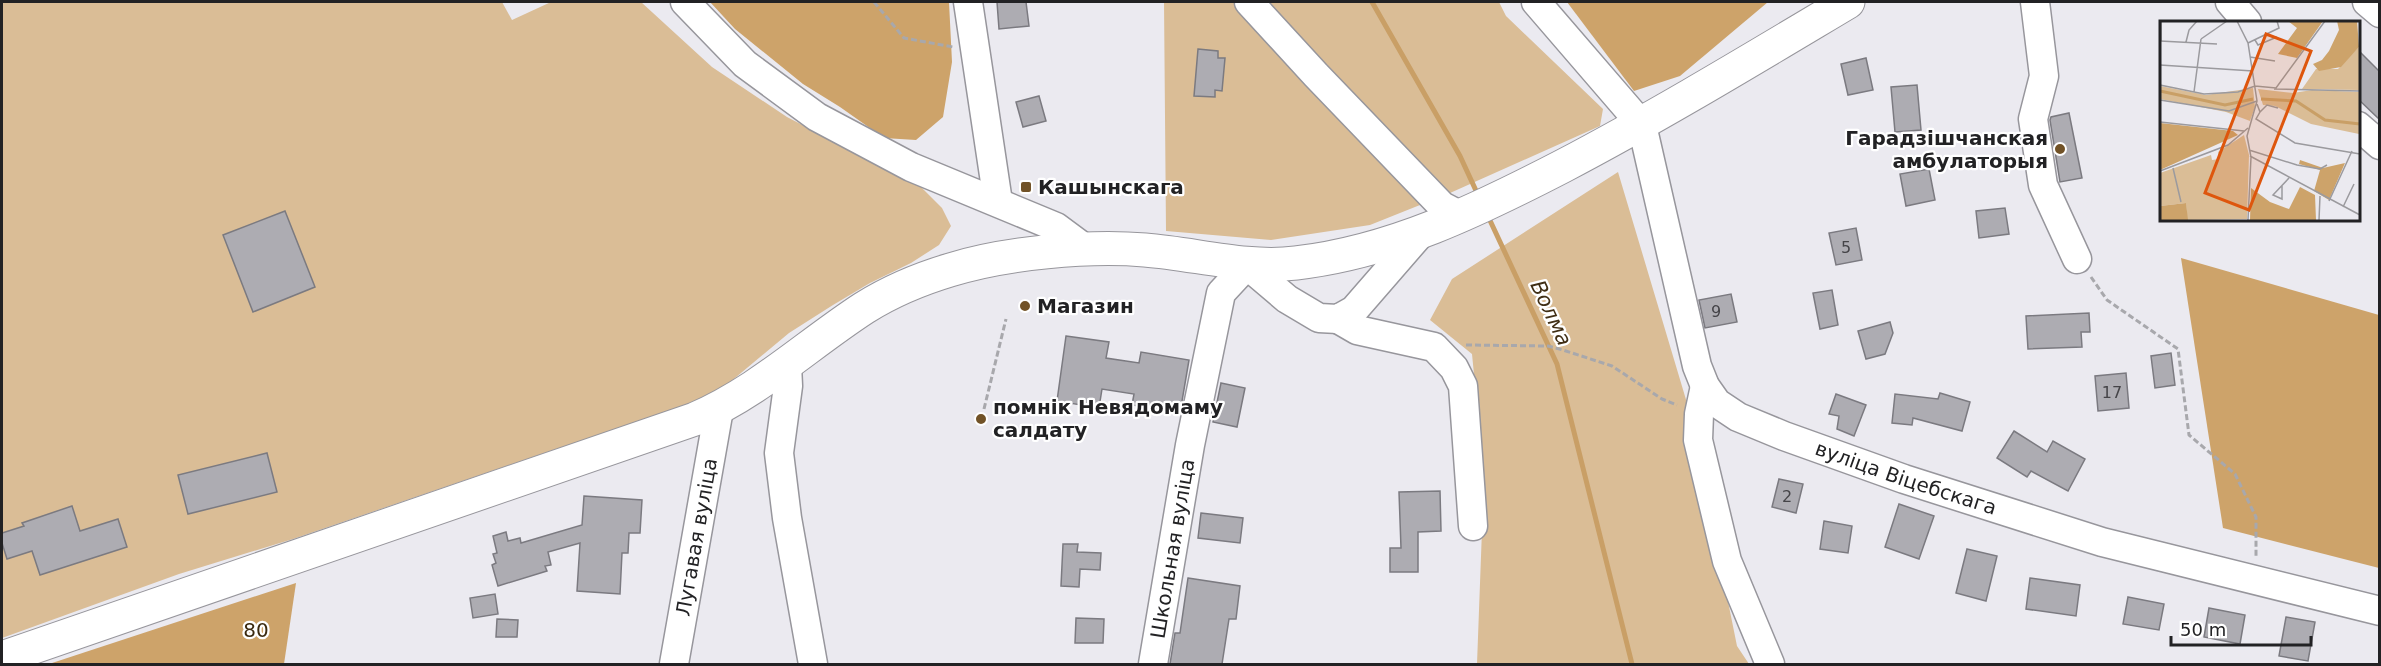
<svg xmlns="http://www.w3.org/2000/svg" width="2381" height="666" viewBox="0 0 2381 666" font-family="'DejaVu Sans',sans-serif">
<rect width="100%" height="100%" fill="#ebeaf0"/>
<g fill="#dabd96">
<polygon points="2,2 502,2 512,20 551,2 641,2 712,67 787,117 920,186 942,208 951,226 939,245 911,263 870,283 833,305 789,333 723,388 668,413 556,449 293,539 179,574 2,638"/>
<polygon points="1164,2 1499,2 1506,16 1603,109 1600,126 1450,193 1370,225 1271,240 1166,231"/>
<polygon points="1618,172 1690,413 1737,646 1749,664 1477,664 1484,476 1472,354 1430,320 1452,279"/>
</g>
<g fill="#cda36a">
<polygon points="710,2 949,2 952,62 943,117 916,140 884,138 840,107 803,84 735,29"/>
<polygon points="1567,2 1768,2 1680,76 1634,91"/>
<polygon points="2181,258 2379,315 2379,568 2223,528"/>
<polygon points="296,583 284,664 49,664"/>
</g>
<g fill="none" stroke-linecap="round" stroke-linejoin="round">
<g stroke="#c99f66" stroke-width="5">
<polyline points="1372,2 1460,156 1478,195"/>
<polyline points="1487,214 1557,364 1632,664"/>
</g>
</g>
<g fill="#adacb2" stroke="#7b7a80" stroke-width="1.5">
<polygon points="997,2 1026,2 1029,26 999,29"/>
<polygon points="1198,49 1218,51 1218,58 1225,58 1222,91 1215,90 1215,97 1194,96"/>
<polygon points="2358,50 2379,71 2379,119 2358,99"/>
<polygon points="1866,58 1873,90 1848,95 1841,64"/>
<polygon points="1917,85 1921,130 1895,132 1891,87"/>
<polygon points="1039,96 1046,121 1023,127 1016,102"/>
<polygon points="2069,113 2082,178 2060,182 2050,120 2051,117"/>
<polygon points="1929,169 1935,200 1906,206 1900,174"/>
<polygon points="2005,208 2009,234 1979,238 1976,211"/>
<polygon points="285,211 315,287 253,312 223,235"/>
<polygon points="1856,228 1862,260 1836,265 1829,233"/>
<polygon points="1832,290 1838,325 1820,329 1813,293"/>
<polygon points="1731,294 1737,322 1705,328 1699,300"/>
<polygon points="2089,313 2090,332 2081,332 2082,347 2028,349 2026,316"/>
<polygon points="1890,322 1893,333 1885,354 1866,359 1858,331"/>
<polygon points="1066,336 1109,342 1106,358 1139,363 1141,352 1189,360 1180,413 1132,405 1134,394 1102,389 1099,408 1057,401"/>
<polygon points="2171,353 2175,385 2155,388 2151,356"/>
<polygon points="2126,373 2129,408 2098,411 2095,376"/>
<polygon points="1221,383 1245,388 1237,427 1213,422"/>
<polygon points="1940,393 1970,402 1962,431 1913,418 1912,425 1892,423 1895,394 1938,399"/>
<polygon points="1836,394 1866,405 1854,436 1837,429 1839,416 1829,414"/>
<polygon points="2014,431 2047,452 2053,441 2085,459 2068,491 2031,471 2027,477 1997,458"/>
<polygon points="267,453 277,492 188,514 178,475"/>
<polygon points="1779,479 1803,484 1796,513 1772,507"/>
<polygon points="1440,491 1441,531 1418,532 1418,572 1390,572 1390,548 1401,548 1399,492"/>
<polygon points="584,496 642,500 640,533 629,533 628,553 622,553 620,594 577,591 580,543 548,552 551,565 545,566 547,571 498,586 492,565 496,563 493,554 497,553 493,536 506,532 508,541 520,538 521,543 582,525"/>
<polygon points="1899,504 1934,516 1919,559 1885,547"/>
<polygon points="72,506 80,531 118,519 127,547 40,575 32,551 7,559 2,543 2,533 24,526 22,523"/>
<polygon points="1201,513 1243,518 1240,543 1198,538"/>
<polygon points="1824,521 1852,526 1848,553 1820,549"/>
<polygon points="1063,544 1078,544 1077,552 1101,553 1100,570 1080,569 1079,587 1061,586"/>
<polygon points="1967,549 1997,556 1986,601 1956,593"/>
<polygon points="1188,578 1240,586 1236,619 1229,619 1222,664 1170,664 1175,633 1180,633"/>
<polygon points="2030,578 2080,585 2076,616 2026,609"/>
<polygon points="495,594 498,614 473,618 470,598"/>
<polygon points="2128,597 2164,604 2159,630 2123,624"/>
<polygon points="2209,608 2245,615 2240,644 2204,637"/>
<polygon points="2286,617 2315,622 2308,661 2279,656"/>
<polygon points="1076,618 1104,619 1103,643 1075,643"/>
<polygon points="497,619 518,620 517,637 496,637"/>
</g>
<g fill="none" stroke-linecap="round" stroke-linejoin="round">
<defs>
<g id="minor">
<polyline points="685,2 745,64 817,117 911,167 1056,227 1087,250"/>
<polyline points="968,2 998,202"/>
<polyline points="1249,2 1316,75 1442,206 1461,216"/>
<path id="s1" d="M 1536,2 L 1642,125 L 1697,366 L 1705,386 L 1717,403 L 1738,417 L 1784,436 L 1904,479 L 2102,542 L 2380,611"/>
<polyline points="2035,2 2044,76 2033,119 2043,185 2077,259"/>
<polyline points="2230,2 2247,22"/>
<polyline points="2367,2 2380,13"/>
<polyline points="2358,126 2380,145"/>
<polyline points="1338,319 1357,330 1434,347 1454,368 1463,386 1473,526"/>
<polyline points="787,365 788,386 779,453 787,518 813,664"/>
<polyline points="1705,386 1699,414 1698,440 1727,561 1770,664"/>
<path id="s2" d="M 674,664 L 719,409"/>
<path id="s3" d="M 1153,664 L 1190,445 L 1221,293 L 1247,265 L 1287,299 L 1319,318 L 1338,319 L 1354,310 L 1420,234"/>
</g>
<path id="major" d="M 2,658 L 695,419 C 758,392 807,345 864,308 C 891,291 920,279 950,270 C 1004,253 1089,245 1145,250 C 1196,254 1245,269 1296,263 C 1392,252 1478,210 1563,166 C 1660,115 1754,58 1848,2"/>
</defs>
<use href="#minor" stroke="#97969c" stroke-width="31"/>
<use href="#major" stroke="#97969c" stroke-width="35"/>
<g stroke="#a8a8ac" stroke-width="3" stroke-dasharray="6 3" stroke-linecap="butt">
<polyline points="874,2 904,38 953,47"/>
<polyline points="2091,277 2107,300 2178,349 2189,435 2235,474 2256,517 2256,558"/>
<polyline points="1466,345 1548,346 1563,350 1612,366 1662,399 1677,405"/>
<polyline points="984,409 1006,319"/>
</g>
<use href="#minor" stroke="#fff" stroke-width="28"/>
<use href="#major" stroke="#fff" stroke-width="33"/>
</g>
<g fill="#715227" stroke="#fff" stroke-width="2">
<circle cx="2060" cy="149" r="6"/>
<rect x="1020" y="181" width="12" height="12" rx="3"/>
<circle cx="1025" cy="306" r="6"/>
<circle cx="981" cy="419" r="6"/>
</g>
<g text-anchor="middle" stroke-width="4.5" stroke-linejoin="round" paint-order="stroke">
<g font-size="16" fill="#454448">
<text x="1846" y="253">5</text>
<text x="1716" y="317">9</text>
<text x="2112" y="398">17</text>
<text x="1787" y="502">2</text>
</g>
<g font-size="20" font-weight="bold" fill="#222224" stroke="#fff" text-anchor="start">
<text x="2048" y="145" text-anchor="end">Гарадзішчанская<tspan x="2048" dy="23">амбулаторыя</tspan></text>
<text x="1038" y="194">Кашынскага</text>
<text x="1037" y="313">Магазин</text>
<text x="993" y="414">помнік Невядомаму<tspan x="993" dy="23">салдату</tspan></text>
</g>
<g font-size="20" fill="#222224" stroke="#fff">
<text dy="7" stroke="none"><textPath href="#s1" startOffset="656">вуліца Віцебскага</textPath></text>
<text dy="7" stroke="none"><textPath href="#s2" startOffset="129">Лугавая вуліца</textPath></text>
<text dy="7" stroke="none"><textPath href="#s3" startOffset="117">Школьная вуліца</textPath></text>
</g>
<g font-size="20" fill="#3b290f" stroke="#fff">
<text x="256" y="637">80</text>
</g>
<g font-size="21" font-style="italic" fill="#412f15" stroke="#fff">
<text transform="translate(1551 313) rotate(65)" y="7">Волма</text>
</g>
</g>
<g transform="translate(2160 21)">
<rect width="200" height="200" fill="#ebeaf0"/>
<path d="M 199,26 L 199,69 L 142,68 L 156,48 L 178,48 ZM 0,65 L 46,74 L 93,67 L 95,86 L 90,100 L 66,91 L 0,78 ZM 98,68 L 133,72 L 152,69 L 199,71 L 199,113 L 151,103 L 115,85 L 103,84 ZM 84,114 L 89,134 L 87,198 L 27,199 L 26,182 L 0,185 L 0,152 L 51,134 L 52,139 L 59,138 L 58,131 Z" fill="#dabd96"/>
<path d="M 128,0 L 163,0 L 137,37 L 118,33 L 137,7 ZM 177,0 L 197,0 L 199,26 L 181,46 L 159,50 L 153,43 L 162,39 L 169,30 L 179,9 ZM 0,102 L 73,110 L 78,114 L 0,149 ZM 140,139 L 163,147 L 185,142 L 169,179 L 154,170 L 160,149 L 139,143 ZM 140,166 L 155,174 L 156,199 L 90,199 L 91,167 L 110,181 L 129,188 ZM 26,182 L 28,199 L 87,199 L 0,199 L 0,185 Z" fill="#cda36a"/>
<path fill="none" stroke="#c99f66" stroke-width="3" d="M 0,70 L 65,84 L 93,78M 101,78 L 136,80 L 165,99 L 200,103"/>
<path fill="none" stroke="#9b9a9e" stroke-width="1.5" d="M 77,0 L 88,22 L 97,80 L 87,115 L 91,136 L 88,199M 41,18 L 67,0M 95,19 L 98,24 L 117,16M 0,20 L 57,23M 1,20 L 1,0M 26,21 L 29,9 L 37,0M 88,22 L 119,7 L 117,0M 90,36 L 115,40M 0,44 L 93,50M 0,64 L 44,73 L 78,71 L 95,65 L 116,67 L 165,0M 114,68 L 200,70M 34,71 L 41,18M 0,79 L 69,90 L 97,80M 97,83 L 100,91 L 96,98 L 135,122 L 200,133M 100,91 L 107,84 L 118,87M 0,101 L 84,110M 89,129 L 137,144 L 160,148 L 167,144M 90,135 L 200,194M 13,147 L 21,181M 0,150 L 68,124 L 88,107M 122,165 L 122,178 L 113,174 L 129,157M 169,180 L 192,130M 183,186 L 194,163M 159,199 L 160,175"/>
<path fill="#de560d" fill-opacity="0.15" stroke="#de560d" stroke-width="3" d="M 106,13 L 151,30 L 89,189 L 45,172 Z"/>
<rect width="200" height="200" fill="none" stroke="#222224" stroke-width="3"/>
</g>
<rect width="2381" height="666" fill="none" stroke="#222224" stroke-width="6"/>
<path d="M2171 636v9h140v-9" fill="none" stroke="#222224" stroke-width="3"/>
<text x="2180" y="636" font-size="18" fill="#222224" stroke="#ffffff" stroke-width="4.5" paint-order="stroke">50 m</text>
</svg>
